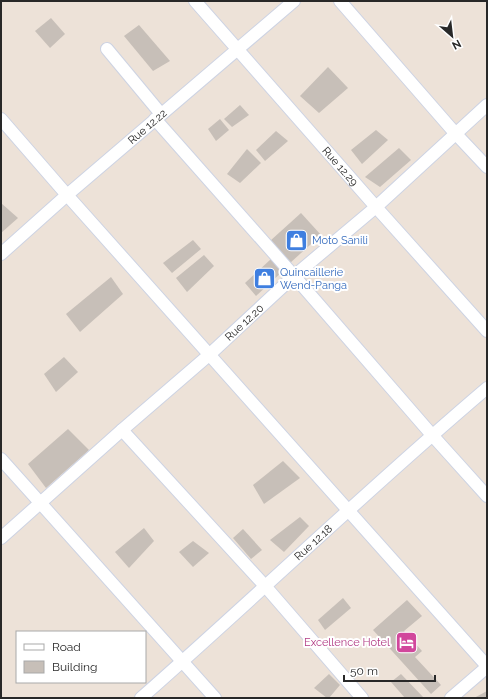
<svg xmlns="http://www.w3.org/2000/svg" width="488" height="699" viewBox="0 0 488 699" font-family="Raleway,sans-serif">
<rect width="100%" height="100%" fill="#ede2d8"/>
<g fill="#c7bfb8">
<polygon points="51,18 65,34 50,48 35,31"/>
<polygon points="139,25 170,61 153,71 124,36"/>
<polygon points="328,67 348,88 319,113 300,96"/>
<polygon points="240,105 249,115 232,127 224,119"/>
<polygon points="220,119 229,130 216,141 208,129"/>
<polygon points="376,130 388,140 362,164 351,150"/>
<polygon points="276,131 288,141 265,161 256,150"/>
<polygon points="399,148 411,160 380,187 365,177"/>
<polygon points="247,149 261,163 240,183 227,174"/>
<polygon points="1,203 18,218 1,233"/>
<polygon points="301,213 321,235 290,263 270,241"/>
<polygon points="193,240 201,249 172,273 163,263"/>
<polygon points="204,255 214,266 187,292 176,278"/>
<polygon points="271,259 283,271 256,296 245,283"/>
<polygon points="111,277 123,294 80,332 66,314"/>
<polygon points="64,357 78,372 56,392 44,374"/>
<polygon points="68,429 89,450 46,488 28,464"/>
<polygon points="283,461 300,478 264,504 253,485"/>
<polygon points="300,517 309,526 284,552 270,540"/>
<polygon points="144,528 154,541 129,568 115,552"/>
<polygon points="243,529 262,550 251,559 233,538"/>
<polygon points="193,541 209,553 193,567 179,552"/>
<polygon points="343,598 351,608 325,630 318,620"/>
<polygon points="407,600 422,616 404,631 422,651 415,657 441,685 431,694 373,630"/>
<polygon points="329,674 340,685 329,698 327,698 314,688"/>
<polygon points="401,674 424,698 405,698 391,682"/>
<polygon points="487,691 487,698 474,698"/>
</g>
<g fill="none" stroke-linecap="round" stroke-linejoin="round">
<defs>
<g id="minor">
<path id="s1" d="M 195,1 L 376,207 L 487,331"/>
<polyline points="340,1 455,133 487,167"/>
<polyline points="107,49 161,114"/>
<polyline points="1,119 67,195 487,666"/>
<polyline points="155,119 294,276 432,435 487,496"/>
<path id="s2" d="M 1,254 L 67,195 L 294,1"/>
<polyline points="122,430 266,587 362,698"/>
<polyline points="1,459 215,698"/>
<path id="s3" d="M 1,538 L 122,430 L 209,355 L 294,276 L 376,207 L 487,105"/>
<path id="s4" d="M 141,698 C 257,596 369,488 487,388"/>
<polyline points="451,698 487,667"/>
</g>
</defs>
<use href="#minor" stroke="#cdd3e3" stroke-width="14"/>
<use href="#minor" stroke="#fff" stroke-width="12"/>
</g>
<defs>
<symbol id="shop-square" viewBox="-11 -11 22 22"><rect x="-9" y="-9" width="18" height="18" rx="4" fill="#3f7fe0" stroke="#fff"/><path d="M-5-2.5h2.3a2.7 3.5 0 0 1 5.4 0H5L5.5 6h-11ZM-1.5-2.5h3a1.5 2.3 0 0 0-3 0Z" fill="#fff"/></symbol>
<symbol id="hotel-square" viewBox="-11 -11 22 22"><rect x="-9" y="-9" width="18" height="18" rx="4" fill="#d1479c" stroke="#fff"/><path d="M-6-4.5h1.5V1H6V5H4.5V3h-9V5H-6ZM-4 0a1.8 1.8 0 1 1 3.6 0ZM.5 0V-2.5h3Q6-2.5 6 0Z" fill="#fff"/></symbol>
</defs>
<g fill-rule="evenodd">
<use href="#shop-square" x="284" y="228" width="25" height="25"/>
<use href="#shop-square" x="252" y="266" width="25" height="25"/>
<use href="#hotel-square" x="394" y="630" width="25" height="25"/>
</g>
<g text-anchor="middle" stroke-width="4" stroke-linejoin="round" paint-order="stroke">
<g font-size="11" fill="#282828" stroke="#fff">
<text dy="4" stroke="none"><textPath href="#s2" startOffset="194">Rue 12.22</textPath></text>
<text dy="4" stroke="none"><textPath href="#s1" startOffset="220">Rue 12.29</textPath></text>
<text dy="4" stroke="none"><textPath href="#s3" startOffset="325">Rue 12.20</textPath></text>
<text dy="4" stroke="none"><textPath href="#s4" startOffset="232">Rue 12.18</textPath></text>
</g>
<g font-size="11" fill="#366cbe" stroke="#fff" text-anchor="start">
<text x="312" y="244">Moto Sanili</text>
<text x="280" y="276">Quincaillerie<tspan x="280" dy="13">Wend-Panga</tspan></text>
</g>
<g font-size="11" fill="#b23c85" stroke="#fff" text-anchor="end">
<text x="390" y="646">Excellence Hotel</text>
</g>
</g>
<rect width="488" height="699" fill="none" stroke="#282828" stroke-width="4"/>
<rect x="16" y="631" width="130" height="52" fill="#ffffff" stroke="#a9a9a9"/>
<rect x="24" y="644" width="20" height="6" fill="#ffffff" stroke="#a9a9a9"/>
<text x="52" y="651" font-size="12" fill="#282828">Road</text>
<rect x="24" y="661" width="20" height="12" fill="#c7bfb8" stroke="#a9a9a9"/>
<text x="52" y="671" font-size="12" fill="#282828">Building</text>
<g transform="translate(452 36) rotate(152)" stroke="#ffffff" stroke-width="3" paint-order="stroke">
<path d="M0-3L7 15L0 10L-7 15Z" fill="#282828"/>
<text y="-6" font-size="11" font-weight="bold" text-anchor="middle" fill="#282828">N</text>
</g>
<path d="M344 675v6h91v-6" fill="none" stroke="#282828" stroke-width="2"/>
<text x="350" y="675" font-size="12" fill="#282828" stroke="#ffffff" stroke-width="3" paint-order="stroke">50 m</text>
</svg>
